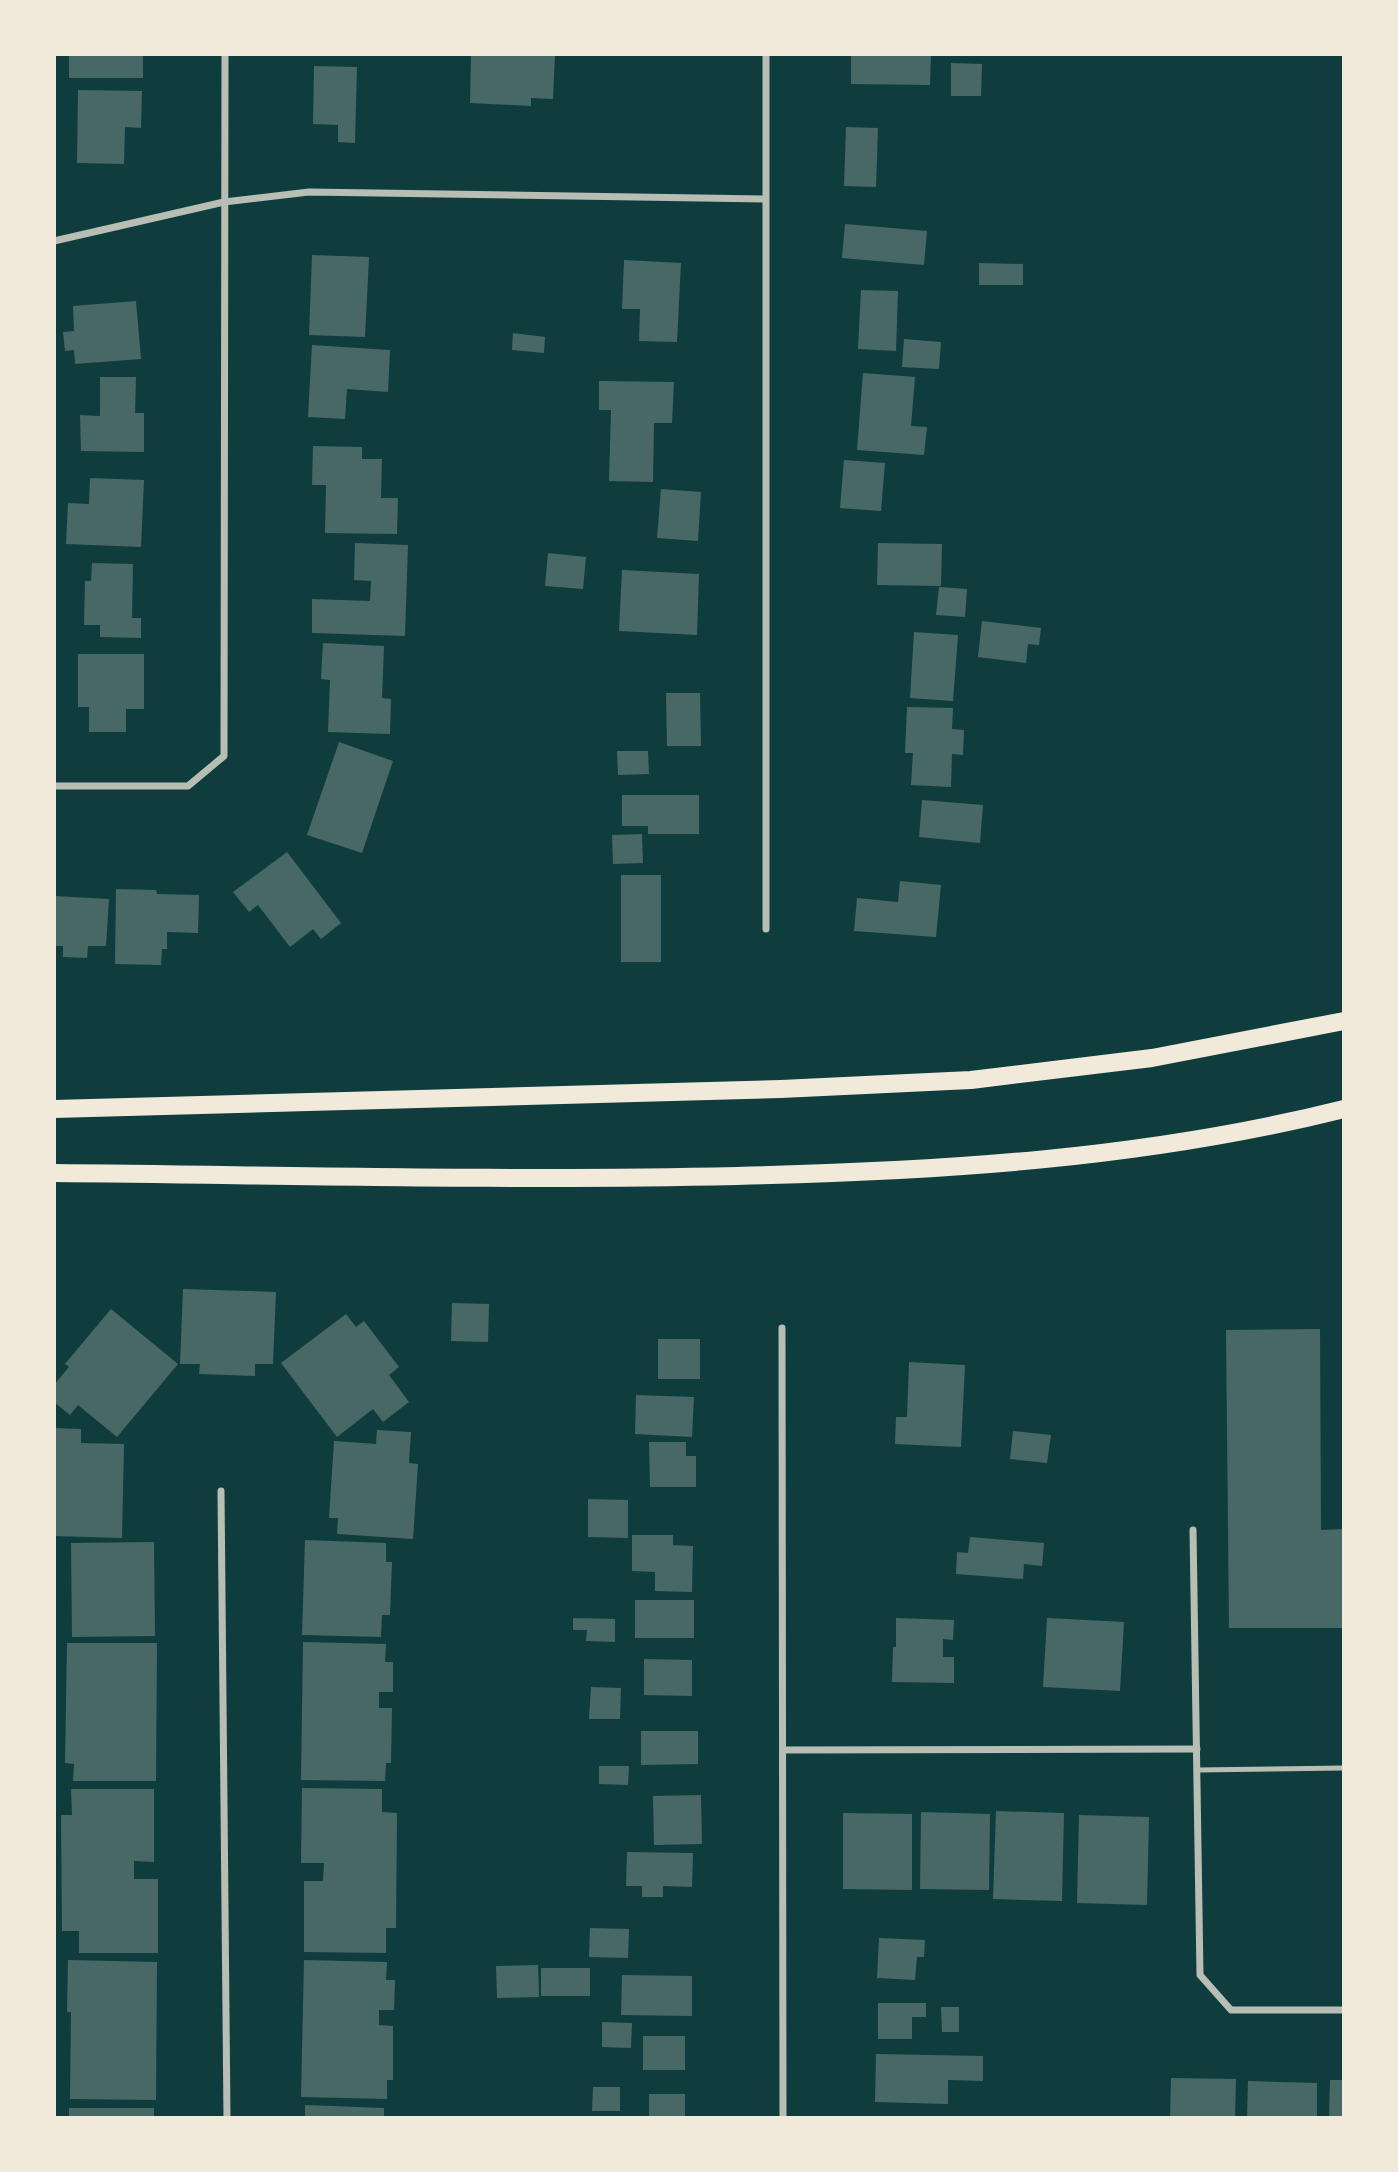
<svg xmlns="http://www.w3.org/2000/svg" width="1398" height="2172" viewBox="0 0 1398 2172" font-family="Lato,sans-serif">
<rect width="100%" height="100%" fill="#0f3d3e"/>
<g fill="#486865">
<rect x="69" y="54" width="74" height="24"/>
<polygon points="471,54 555,54 553,99 531,98 531,106 470,103"/>
<polygon points="851,54 931,54 930,85 851,84"/>
<polygon points="951,63 982,64 981,96 951,96"/>
<polygon points="314,66 357,67 355,143 338,142 338,125 313,124"/>
<polygon points="78,90 142,91 141,128 125,127 124,164 77,163"/>
<polygon points="846,127 878,128 876,187 844,186"/>
<polygon points="845,224 927,231 924,265 842,258"/>
<polygon points="312,255 369,257 365,337 309,335"/>
<polygon points="624,260 681,263 677,342 639,341 640,309 622,309"/>
<polygon points="979,263 1023,264 1023,285 979,285"/>
<polygon points="861,290 898,291 896,351 858,349"/>
<polygon points="136,301 141,359 75,364 74,350 65,351 63,332 74,331 73,306"/>
<polygon points="513,333 545,337 544,353 512,350"/>
<polygon points="904,339 941,342 939,369 902,367"/>
<polygon points="312,345 390,350 388,392 347,389 345,419 308,417"/>
<polygon points="863,373 915,377 911,426 927,427 924,455 857,450"/>
<polygon points="100,377 136,377 135,413 144,413 144,452 81,451 80,415 100,416"/>
<polygon points="599,381 674,382 672,423 654,423 653,482 609,481 611,410 599,410"/>
<polygon points="313,446 362,447 362,459 382,459 381,498 398,498 397,534 325,533 326,485 312,485"/>
<polygon points="844,460 885,463 881,511 840,508"/>
<polygon points="90,478 144,480 141,547 66,544 68,503 89,504"/>
<polygon points="661,489 701,492 698,541 657,538"/>
<polygon points="355,543 408,545 405,636 312,633 312,599 370,601 371,581 354,580"/>
<polygon points="878,543 942,544 941,586 877,585"/>
<polygon points="548,553 586,557 583,589 545,586"/>
<polygon points="92,563 133,564 132,618 141,618 141,638 100,637 100,625 84,625 85,581 91,581"/>
<polygon points="622,570 699,574 697,635 619,631"/>
<polygon points="939,587 967,589 965,617 936,615"/>
<polygon points="982,621 1041,628 1039,645 1028,644 1026,663 978,657"/>
<polygon points="914,632 958,635 953,701 910,698"/>
<polygon points="323,643 384,646 382,698 391,699 390,734 328,732 330,680 321,679"/>
<polygon points="78,654 144,654 144,709 126,709 126,732 89,732 89,707 78,707"/>
<polygon points="666,693 700,693 701,746 667,746"/>
<polygon points="907,707 953,708 952,729 964,730 963,755 952,754 951,787 911,785 913,753 905,753"/>
<polygon points="339,742 393,761 362,853 307,835"/>
<polygon points="617,751 648,751 649,774 618,775"/>
<polygon points="622,795 699,795 699,834 648,834 648,826 622,826"/>
<polygon points="922,800 983,805 980,843 919,837"/>
<polygon points="642,834 643,863 613,864 612,835"/>
<polygon points="287,852 341,923 321,939 313,929 290,947 258,905 249,912 233,892"/>
<rect x="621" y="875" width="40" height="87"/>
<polygon points="900,881 941,885 936,937 854,931 857,898 898,902"/>
<polygon points="116,889 156,890 157,894 199,895 198,933 167,932 167,949 162,949 161,965 115,964"/>
<polygon points="54,896 109,899 106,946 88,946 87,958 63,957 63,946 54,946"/>
<polygon points="183,1289 276,1292 273,1364 255,1364 255,1376 199,1374 200,1364 180,1364"/>
<polygon points="452,1303 489,1304 488,1342 451,1341"/>
<polygon points="111,1309 178,1364 117,1437 78,1405 70,1415 54,1402 54,1385 69,1367 65,1364"/>
<polygon points="346,1314 356,1327 364,1321 399,1367 389,1375 409,1402 383,1422 373,1409 337,1437 281,1363"/>
<polygon points="1320,1329 1321,1530 1344,1529 1344,1628 1229,1628 1226,1330"/>
<rect x="658" y="1339" width="42" height="40"/>
<polygon points="909,1362 965,1365 961,1447 895,1444 896,1417 907,1417"/>
<polygon points="636,1395 694,1397 692,1437 635,1434"/>
<polygon points="54,1428 81,1429 81,1443 124,1444 122,1538 54,1536"/>
<polygon points="377,1430 411,1432 409,1463 418,1464 413,1539 337,1534 338,1518 329,1518 334,1441 376,1444"/>
<polygon points="1013,1431 1051,1435 1047,1463 1010,1459"/>
<polygon points="649,1442 686,1442 686,1456 696,1456 696,1487 650,1487"/>
<polygon points="588,1499 628,1500 628,1538 588,1537"/>
<polygon points="632,1535 673,1535 673,1545 693,1546 692,1592 655,1591 655,1572 632,1571"/>
<polygon points="970,1537 1044,1543 1042,1566 1024,1564 1023,1579 956,1574 957,1552 968,1553"/>
<polygon points="305,1540 386,1543 386,1562 392,1562 390,1615 382,1615 381,1637 302,1635"/>
<polygon points="154,1542 155,1636 72,1637 71,1543"/>
<rect x="635" y="1600" width="59" height="38"/>
<polygon points="573,1618 615,1619 615,1642 586,1641 587,1630 573,1630"/>
<polygon points="896,1618 954,1620 953,1640 943,1639 943,1657 954,1657 954,1683 892,1682 893,1647 896,1647"/>
<polygon points="1047,1618 1124,1622 1120,1691 1043,1687"/>
<polygon points="303,1642 386,1644 385,1662 393,1662 393,1692 379,1692 379,1708 392,1708 391,1763 386,1763 385,1781 301,1780"/>
<polygon points="67,1643 157,1643 156,1781 73,1781 74,1764 65,1763"/>
<polygon points="644,1659 692,1660 692,1696 644,1695"/>
<polygon points="591,1687 621,1688 620,1719 589,1719"/>
<polygon points="641,1731 698,1731 698,1764 641,1765"/>
<polygon points="599,1766 629,1766 628,1785 599,1784"/>
<polygon points="302,1788 382,1789 382,1812 397,1813 396,1928 386,1928 386,1953 304,1952 304,1881 323,1881 324,1863 301,1863"/>
<polygon points="71,1789 154,1789 154,1862 134,1861 134,1879 158,1879 158,1953 79,1953 79,1931 62,1931 61,1815 72,1815"/>
<polygon points="701,1795 702,1844 654,1845 653,1796"/>
<polygon points="996,1811 1064,1813 1062,1901 993,1899"/>
<polygon points="921,1812 990,1814 989,1890 920,1889"/>
<polygon points="843,1813 912,1814 912,1890 843,1889"/>
<polygon points="1079,1815 1149,1817 1147,1905 1077,1903"/>
<polygon points="627,1852 693,1853 692,1887 663,1886 663,1897 642,1897 642,1886 626,1886"/>
<polygon points="590,1928 629,1929 628,1958 589,1957"/>
<polygon points="879,1938 925,1940 924,1957 917,1957 915,1980 877,1978"/>
<polygon points="68,1960 157,1962 156,2100 70,2099 71,2012 67,2012"/>
<polygon points="304,1960 387,1962 386,1980 395,1980 394,2010 379,2010 379,2025 393,2026 393,2080 387,2080 387,2099 301,2097"/>
<polygon points="538,1965 539,1997 497,1998 496,1966"/>
<rect x="541" y="1968" width="49" height="28"/>
<polygon points="622,1975 692,1976 692,2016 621,2015"/>
<polygon points="878,2003 926,2003 926,2017 912,2017 912,2039 878,2039"/>
<polygon points="941,2007 959,2007 959,2032 942,2032"/>
<polygon points="602,2022 632,2023 631,2048 602,2047"/>
<rect x="643" y="2036" width="42" height="34"/>
<polygon points="876,2054 983,2056 983,2081 948,2080 948,2104 875,2102"/>
<polygon points="1171,2078 1236,2079 1235,2118 1170,2118"/>
<polygon points="1330,2080 1344,2080 1344,2118 1329,2118"/>
<polygon points="1248,2081 1317,2083 1317,2118 1247,2118"/>
<polygon points="593,2087 620,2087 620,2111 592,2111"/>
<rect x="649" y="2094" width="36" height="24"/>
<polygon points="305,2105 384,2108 384,2118 305,2118"/>
<rect x="69" y="2108" width="85" height="10"/>
</g>
<g fill="none" stroke-linecap="round" stroke-linejoin="round">
<polyline stroke="#b8beb3" stroke-width="5" points="1197,1770 1344,1768"/>
<g stroke="#b8beb3" stroke-width="7">
<polyline points="766,54 766,929"/>
<polyline points="54,241 224,202 309,192 765,199"/>
<polyline points="54,786 188,786 224,756 225,54"/>
<polyline points="782,1328 783,2118"/>
<polyline points="221,1491 227,2118"/>
<polyline points="1193,1530 1200,1975 1231,2010 1344,2010"/>
<polyline points="783,1750 1197,1749"/>
</g>
<g stroke="#f1e9da" stroke-width="18">
<polyline points="54,1109 781,1089 971,1080 1152,1058 1344,1021"/>
<path d="M 54,1173 C 282,1175 510,1181 737,1176 C 942,1171 1144,1159 1344,1109"/>
</g>
</g>
<rect width="1398" height="2172" fill="none" stroke="#f1e9da" stroke-width="112"/>
</svg>
